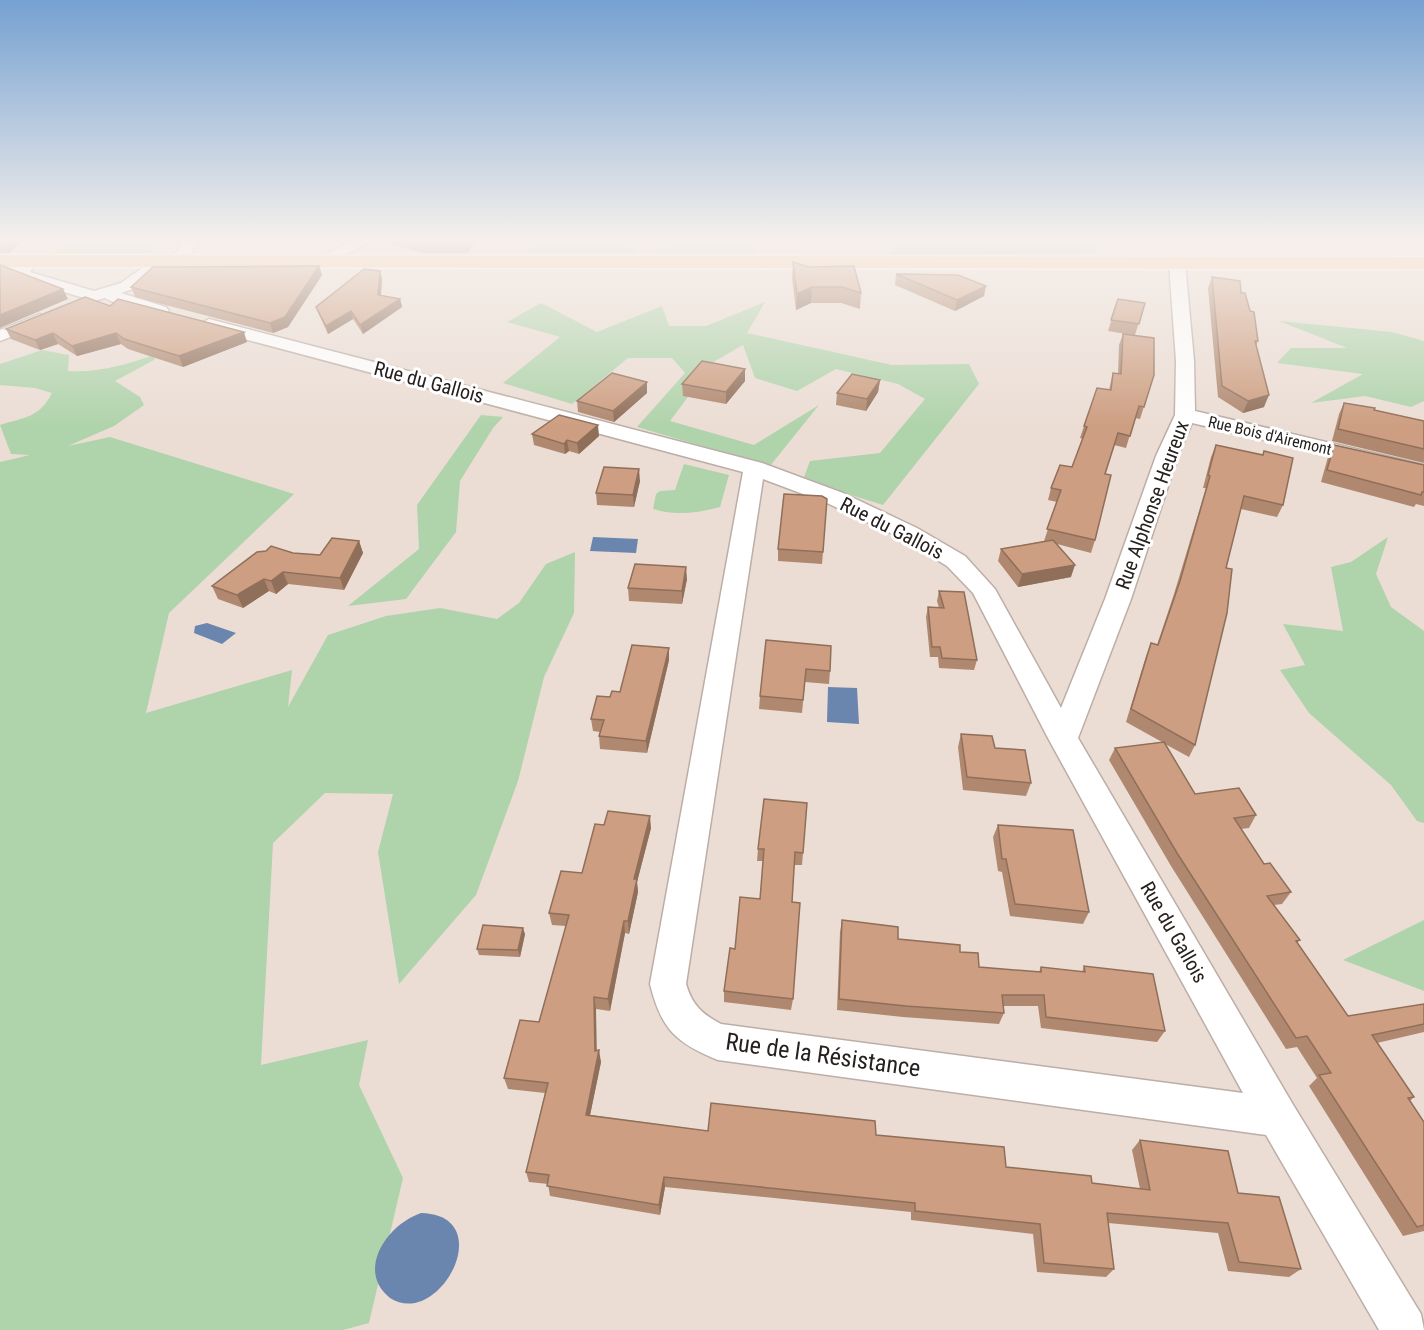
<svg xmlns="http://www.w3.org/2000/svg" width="1424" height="1330" viewBox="0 0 1424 1330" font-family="'Roboto Condensed',sans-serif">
<rect width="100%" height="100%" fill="#ebddd4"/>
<g fill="#afd3ab">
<polygon points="68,241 161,241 151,253 53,254"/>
<polygon points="539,241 607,241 605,244 639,247 632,253 524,252"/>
<polygon points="704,241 757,241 753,253 655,253 660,247 704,243"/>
<polygon points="895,241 1097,241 1096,253 892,255"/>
<polygon points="765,302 747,333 892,365 969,364 979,384 883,505 803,480 810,461 880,453 925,399 898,384 836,369 797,391 755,378 743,345 715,361 670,421 754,445 819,405 770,466 637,427 685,373 672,358 628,358 572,404 503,383 560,337 507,322 541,303 597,332 662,306 669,326 706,326"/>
<polygon points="1279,321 1392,332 1424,341 1424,401 1411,407 1365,396 1311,403 1363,374 1277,363 1291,348 1347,348"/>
<path d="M 42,350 L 69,355 L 68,371 C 98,373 129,364 157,354 L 154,360 L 115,381 L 140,397 L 144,405 L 114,426 L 68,446 L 110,437 L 294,494 L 169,613 L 146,713 L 292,670 L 288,707 L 328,635 L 386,616 L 440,608 L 497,619 L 519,603 L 546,564 L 575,552 L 574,613 L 544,677 L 518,781 L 476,895 L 399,984 L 378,852 L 393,794 L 325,793 L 273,843 L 261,1065 L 368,1040 L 359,1085 L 403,1178 L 369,1323 L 343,1330 L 0,1330 L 0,462 L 30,455 L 11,454 L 0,425 C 25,417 39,418 52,393 L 35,388 L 0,385 L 0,364 Z"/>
<polygon points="481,415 503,417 493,428 460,481 456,532 406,599 348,606 419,549 417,505"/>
<path d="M 684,464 L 729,475 L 720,507 C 699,513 673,516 653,509 L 656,494 L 660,491 L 675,490 Z"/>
<polygon points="1388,537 1376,574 1391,607 1424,631 1424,823 1417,821 1391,785 1309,713 1280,670 1305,665 1283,624 1343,631 1331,567 1351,562"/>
<polygon points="1424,920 1424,991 1343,960"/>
</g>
<g fill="#6a85ae">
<polygon points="593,537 638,539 636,553 590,551"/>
<polygon points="207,623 236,633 222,644 194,633 195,626"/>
<polygon points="828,687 857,688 859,724 827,722"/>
<path d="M 421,1213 C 500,1215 439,1330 390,1298 C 355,1270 388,1224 421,1213 Z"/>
</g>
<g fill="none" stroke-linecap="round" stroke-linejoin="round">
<defs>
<g id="minor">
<polygon points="184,241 199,241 184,264 172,264 170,261"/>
<polygon points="353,241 373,241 326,264 314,264 312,261"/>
<polygon points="159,256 165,258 167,261 165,264 133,289 121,293 166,307 169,311 160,316 123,307 105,298 94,301 18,278 11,271 23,259 29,257 37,262 30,272 94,291 121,283"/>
<path d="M 1177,258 L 1185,263 L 1194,361 L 1195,411 L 1424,465 L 1424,477 L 1192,423 L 1178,456 L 1131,599 L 1078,738 L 1292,1103 L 1421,1314 L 1424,1330 L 1379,1330 L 1266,1135 L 718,1060 C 676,1043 661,1029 650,984 L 743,472 L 203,328 L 200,324 L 209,319 L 762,463 L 843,493 L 917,528 L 965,556 L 995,589 L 1061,708 L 1105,599 L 1156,456 L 1175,415 L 1176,361 L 1169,263 ZM 763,479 L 827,503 L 901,538 L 947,566 L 973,593 L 1048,738 L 1243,1093 L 721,1024 C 702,1014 692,1005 686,984 Z"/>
<polygon points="40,314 49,319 46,323 0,341 0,330"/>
</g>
<polygon id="major" points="0,255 1424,257 1424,269 0,267"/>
</defs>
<use href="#minor" stroke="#bcaea6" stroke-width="3"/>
<use href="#major" stroke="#fff" stroke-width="3"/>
<use href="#minor" fill="#fff" fill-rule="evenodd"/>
<use href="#major" fill="#feca9a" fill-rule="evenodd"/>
</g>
<g fill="#b0886f">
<polygon points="0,241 23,241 9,253 0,253"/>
<polygon points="383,241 476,241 467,253 421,253"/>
<polygon points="793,262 861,293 860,309 841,303 811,303 796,310 792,278"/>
<polygon points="319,266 322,275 288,327 273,333 135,297 131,287"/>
<polygon points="896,274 984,296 955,311 895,285"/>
<polygon points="1212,277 1241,293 1258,341 1256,346 1264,407 1243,413 1218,397 1208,288"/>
<polygon points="382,279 381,295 400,299 402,307 363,334 353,319 328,334 319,315 316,307"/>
<polygon points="1118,299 1145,303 1135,335 1154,375 1140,419 1135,418 1126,448 1114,445 1105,474 1095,540 1091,553 1057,544 1071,577 1018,587 998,561 1001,549 1044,541 1057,502 1048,500 1051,488 1072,467 1083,439 1080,438 1097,388 1109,390 1113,373 1118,374 1119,345 1123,334 1126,334 1108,331"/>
<polygon points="110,306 247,342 183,367 128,349 121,344 77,356 58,344 40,350 11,339 6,329"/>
<polygon points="880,380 878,392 866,411 836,405 837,393"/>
<polygon points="745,381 726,404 683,396 682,384"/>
<polygon points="647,382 647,393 614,422 578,412 577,401"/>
<polygon points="1344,403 1424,421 1424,463 1332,441 1339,414"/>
<polygon points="532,434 599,436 579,454 569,451 565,454 534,445"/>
<polygon points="1216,445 1262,455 1264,451 1283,505 1277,517 1241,509 1226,568 1195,745 1189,757 1165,744 1195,794 1256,815 1249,828 1241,829 1264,864 1291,892 1282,904 1274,905 1300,940 1297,943 1348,1016 1424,1004 1424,1032 1377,1043 1414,1097 1410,1101 1424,1122 1424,1231 1403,1236 1309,1086 1317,1078 1297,1047 1286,1049 1171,866 1109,760 1115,748 1162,742 1126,722 1146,656 1151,643 1157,645 1174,594 1206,488 1203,488 1211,457"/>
<polygon points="1334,445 1424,465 1424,506 1416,504 1414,507 1321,482 1328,457"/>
<polygon points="640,481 634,507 597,505 596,493"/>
<polygon points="359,541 363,553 344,590 288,584 276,594 269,591 243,608 218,599 212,586 293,553 320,555"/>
<polygon points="778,549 823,552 822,564 778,561"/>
<polygon points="687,579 682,604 629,601 628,588"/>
<polygon points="939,591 977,660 974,670 939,668 938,657 930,657 926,617 928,607 939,608 937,601"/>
<polygon points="766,640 830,671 829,684 805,682 802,713 759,709 760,696"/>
<polygon points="669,660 647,753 600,749 599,736 600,732 593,731 591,719 610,697"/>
<polygon points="961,734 995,748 1031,783 1026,796 963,790 958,747"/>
<polygon points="807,803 802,865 794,865 792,902 793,999 791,1010 724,1002 724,991 735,949 760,899 763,861 757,861 758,849"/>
<polygon points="998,825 1089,912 1083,924 1010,916 1002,872 998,871 993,837"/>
<polygon points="651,828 637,882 638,892 629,934 625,933 610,1011 596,1009 596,1050 601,1062 590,1115 708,1131 876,1135 1006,1167 1092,1183 1140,1189 1132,1150 1140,1140 1238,1193 1301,1269 1289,1277 1228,1271 1218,1233 1108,1223 1114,1269 1106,1277 1037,1272 1033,1234 911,1220 911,1212 665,1187 660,1215 550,1196 548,1184 529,1182 526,1172 545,1093 508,1089 504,1078 539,1022 566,926 552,925 549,913 582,873"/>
<polygon points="842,920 898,939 960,952 979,967 1039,972 1041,967 1082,972 1084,966 1165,1031 1157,1042 1041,1028 1038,1006 1003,1006 1004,1013 999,1024 903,1017 837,1010 840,932"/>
<polygon points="525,934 520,957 479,955 477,949"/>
</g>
<g fill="#906f5a">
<polygon points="8,241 23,241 9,253 5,244"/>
<polygon points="468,241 476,241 467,253 465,244"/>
<polygon points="319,266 322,275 288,327 273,333 270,323"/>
<polygon points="380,271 382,279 380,303 378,295"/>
<polygon points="986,286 984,296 955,311 957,300"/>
<polygon points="812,287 811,303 796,310 797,294"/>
<polygon points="63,289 68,299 0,328 0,315"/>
<polygon points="400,299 402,307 363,334 360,325"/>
<polygon points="351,311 353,319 328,334 326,326"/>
<polygon points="244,332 247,342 183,367 179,356"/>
<polygon points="53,333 58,344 40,350 35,340"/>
<polygon points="116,333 121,344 77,356 72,346"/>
<polygon points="745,369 745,381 726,404 726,392"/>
<polygon points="880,380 878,392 866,411 867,399"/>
<polygon points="647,382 647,393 614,422 613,411"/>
<polygon points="1269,395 1264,407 1243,413 1248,401"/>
<polygon points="598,425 599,436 579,454 577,443"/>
<polygon points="567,440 569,451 565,454 564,444"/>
<polygon points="639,469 640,481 634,507 633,495"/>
<polygon points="359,541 363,553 344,590 340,578"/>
<polygon points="1075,565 1071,577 1018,587 1022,574"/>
<polygon points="686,567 687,579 682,604 682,591"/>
<polygon points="283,572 288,584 276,594 271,581"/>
<polygon points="264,579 269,591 243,608 237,595"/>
<polygon points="669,648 669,660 647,753 646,741"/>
<polygon points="650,816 651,828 637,882 638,892 629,934 628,921 634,879"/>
<polygon points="624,921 625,933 610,1011 608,999"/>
<polygon points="523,928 525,934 520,957 518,950"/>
<polygon points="594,997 596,1009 597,1062 595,1051"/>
<polygon points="599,1050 601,1062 588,1125 586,1115"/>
<polygon points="664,1177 665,1187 660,1215 659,1205"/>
</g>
<g fill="#cd9e81" stroke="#906f5a" stroke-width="1.5">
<polygon points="0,241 8,241 5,244 0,244"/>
<polygon points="409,241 468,241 465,244 419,244"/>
<polygon points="793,262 808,267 854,266 861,293 842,287 812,287 797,294"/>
<polygon points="0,265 63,289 0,315"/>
<polygon points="319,266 285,317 270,323 131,287 153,267"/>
<polygon points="364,269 380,271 378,295 400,299 360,325 351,311 326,326 316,307"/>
<polygon points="896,274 958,275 986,286 957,300"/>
<polygon points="1212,277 1240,281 1241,293 1245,293 1250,311 1254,312 1258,341 1255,341 1269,395 1248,401 1222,386"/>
<polygon points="85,297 110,306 118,299 244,332 179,356 124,339 116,333 72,346 53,333 35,340 6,329"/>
<polygon points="1118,299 1145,303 1139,324 1111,320"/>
<polygon points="1123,334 1154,338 1154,375 1144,407 1139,406 1130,436 1118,433 1105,474 1111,475 1095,540 1047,529 1061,490 1051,488 1060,465 1072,467 1087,427 1084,426 1097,388 1111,390 1113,373 1121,374"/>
<polygon points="702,361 745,369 726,392 682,384"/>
<polygon points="612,373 647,382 613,411 577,401"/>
<polygon points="852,374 880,380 867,399 837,393"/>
<polygon points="1344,403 1375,408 1374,410 1424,421 1424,449 1338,429"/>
<polygon points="559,415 598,425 577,443 567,440 564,444 532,434"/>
<polygon points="1216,445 1263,455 1264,451 1293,458 1283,505 1244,496 1226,568 1232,569 1227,613 1195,745 1131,709 1151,643 1158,645 1180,581 1210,476 1208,475"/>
<polygon points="1334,445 1424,465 1424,492 1422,492 1421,495 1327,470"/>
<polygon points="604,467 639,469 633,495 596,493"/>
<polygon points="784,494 822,496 827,499 823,552 778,549"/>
<polygon points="332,538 359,541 340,578 283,572 271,581 264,579 237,595 212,586 257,552 266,551 271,546 293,553 320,555"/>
<polygon points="1053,540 1075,565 1022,574 1001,549"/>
<polygon points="635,564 686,567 682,591 628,588"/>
<polygon points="939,591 964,592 977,660 942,658 940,647 932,647 928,607 944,608"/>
<polygon points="766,640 831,646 830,671 806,669 803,700 760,696"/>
<polygon points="632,645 669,648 646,741 599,736 604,720 591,719 597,696 610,697 612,691 620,692"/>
<polygon points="961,734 992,736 995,748 1025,750 1031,783 967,777"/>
<polygon points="1164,742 1195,794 1239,788 1256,815 1234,818 1264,864 1270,863 1291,892 1267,896 1300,940 1296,941 1348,1016 1424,1004 1424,1024 1372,1035 1414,1097 1408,1098 1424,1122 1424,1225 1417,1227 1319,1075 1331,1073 1307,1036 1296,1038 1177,853 1115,748"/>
<polygon points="764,799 807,803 803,853 795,852 792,902 800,903 793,999 724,991 730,948 735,949 740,897 760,899 764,849 758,849"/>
<polygon points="608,811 650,816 634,879 637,879 628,921 624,921 608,999 594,997 595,1051 599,1050 586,1115 708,1131 711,1103 875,1121 876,1135 1004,1147 1006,1167 1091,1176 1092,1183 1150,1190 1140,1140 1228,1151 1238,1193 1279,1197 1301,1269 1239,1262 1228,1223 1107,1213 1114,1269 1044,1263 1040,1224 915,1211 915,1203 664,1177 659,1205 547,1186 549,1175 526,1172 548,1083 504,1078 520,1020 539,1022 569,915 549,913 561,871 582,873 595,824 604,825"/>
<polygon points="998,825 1073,830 1089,912 1015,904 1006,859 1002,859"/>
<polygon points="842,920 898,927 898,939 960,945 960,952 978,953 979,967 1041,972 1041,967 1085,972 1084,966 1153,974 1165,1031 1046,1017 1044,995 1002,995 1004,1013 906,1006 839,999"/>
<polygon points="483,925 523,928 518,950 477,949"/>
</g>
<linearGradient id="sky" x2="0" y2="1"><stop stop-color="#75a1d1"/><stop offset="0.56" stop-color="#f6f0ec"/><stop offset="1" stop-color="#f6f0ec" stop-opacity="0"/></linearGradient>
<rect width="1424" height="427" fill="url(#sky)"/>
<g text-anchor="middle" stroke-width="6" stroke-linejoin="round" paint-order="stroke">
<g font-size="16" fill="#26211e" stroke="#fff">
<text transform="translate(1270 435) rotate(13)" y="6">Rue Bois d'Airemont</text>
</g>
<g font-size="20" fill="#26211e" stroke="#fff">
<text transform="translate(429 382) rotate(15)" y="7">Rue du Gallois</text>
<text transform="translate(1152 505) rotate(-70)" y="7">Rue Alphonse Heureux</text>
<text transform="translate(892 528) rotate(27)" y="7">Rue du Gallois</text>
<text transform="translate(1174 932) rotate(60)" y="7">Rue du Gallois</text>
</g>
<g font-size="24" fill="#26211e" stroke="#fff">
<text transform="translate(823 1055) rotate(8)" y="8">Rue de la Résistance</text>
</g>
</g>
</svg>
